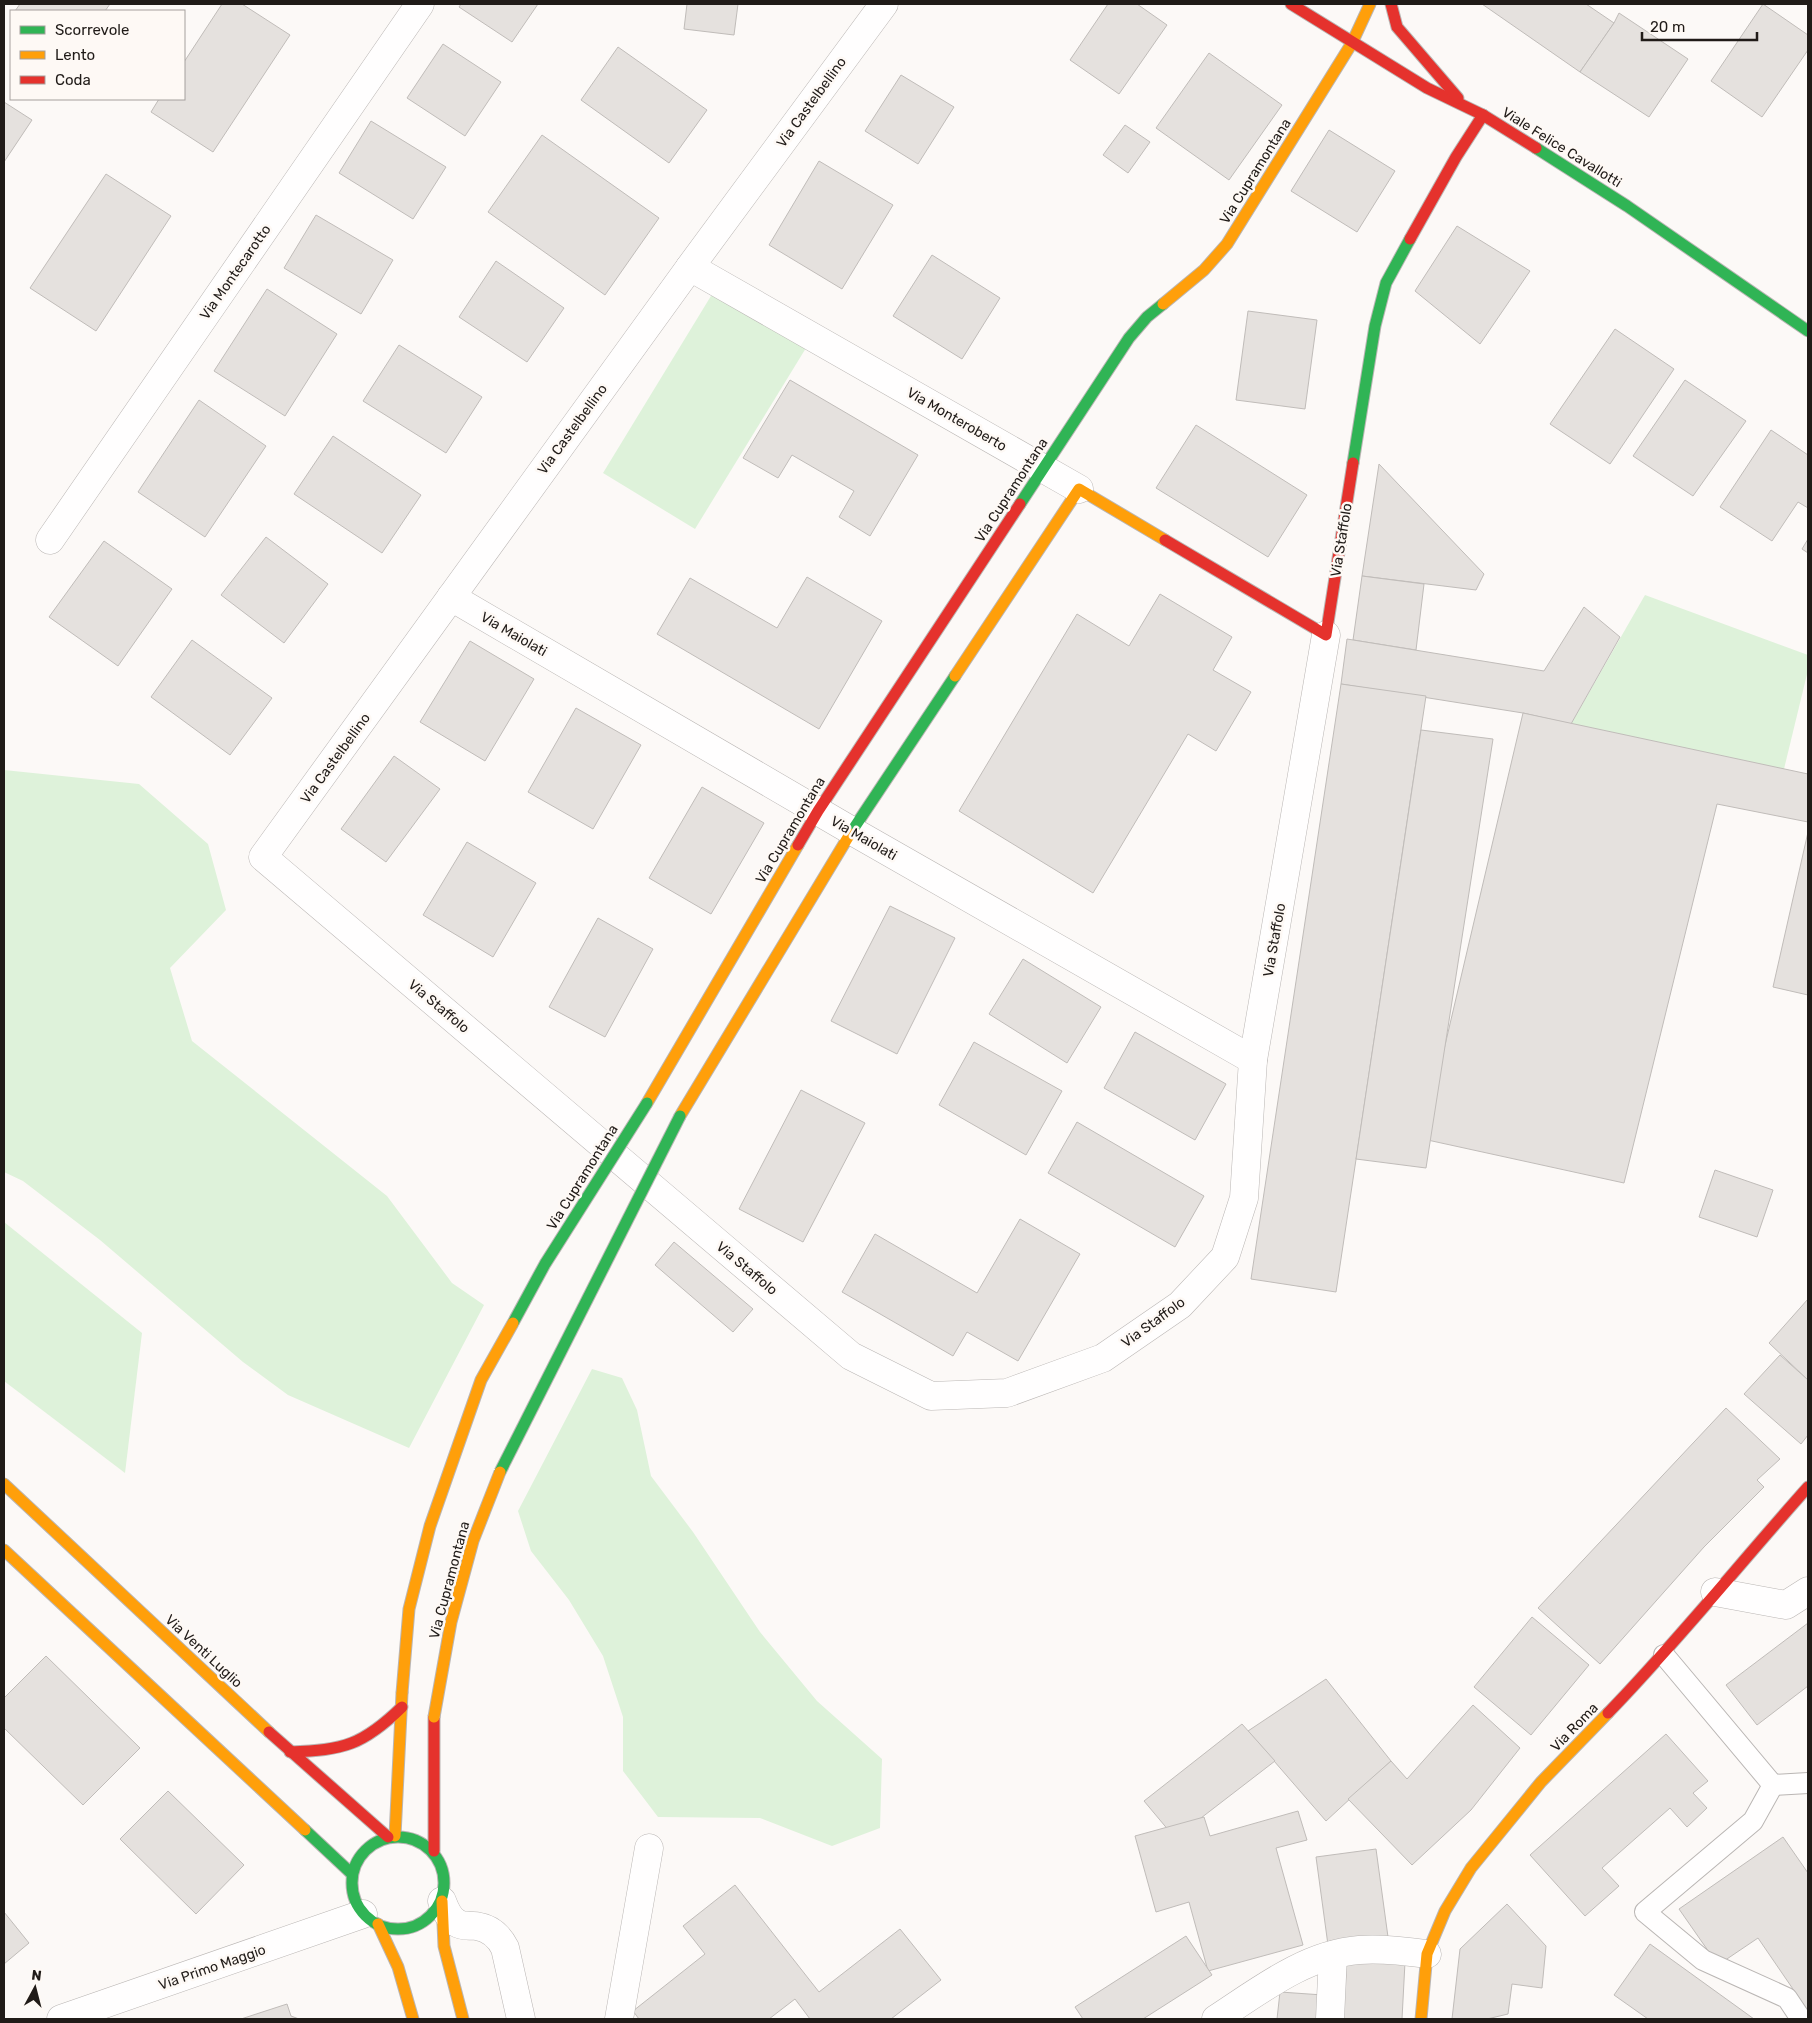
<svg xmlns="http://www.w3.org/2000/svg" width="1812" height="2023" viewBox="0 0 1812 2023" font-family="Rubik,sans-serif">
<rect width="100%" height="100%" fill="#fcf9f7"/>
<g fill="#def2da">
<polygon points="714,291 806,348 695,529 603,473"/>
<polygon points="1645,595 1808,655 1808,670 1784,769 1571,724"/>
<polygon points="4,770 139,784 208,844 226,910 170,968 192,1041 387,1196 452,1283 484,1305 409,1448 288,1395 243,1362 100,1240 23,1181 4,1172"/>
<polygon points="4,1222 142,1333 125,1473 4,1381"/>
<polygon points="592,1369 622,1378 637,1410 651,1476 693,1532 760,1632 817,1701 882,1759 880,1828 832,1846 760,1818 658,1817 623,1771 623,1717 603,1656 569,1600 531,1551 518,1511"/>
</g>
<g fill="#e5e1de" stroke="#c0bcb9">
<polygon points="20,4 110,4 105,11 15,11"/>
<polygon points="222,4 242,4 290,35 213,152 151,112 159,99 184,99 184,62"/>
<polygon points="461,4 538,4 512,42 459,7"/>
<polygon points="687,4 738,4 734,35 684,29"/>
<polygon points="1108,4 1137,4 1167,25 1119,94 1070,60"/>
<polygon points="1482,4 1586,4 1614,23 1580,72"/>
<polygon points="1763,4 1808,35 1808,50 1762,117 1711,81"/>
<polygon points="1619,13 1688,59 1649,117 1580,72 1614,23"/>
<polygon points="443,44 501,82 465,136 407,98"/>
<polygon points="618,47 707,110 669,163 581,100"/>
<polygon points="1209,53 1282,105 1229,180 1156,128"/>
<polygon points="901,75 954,107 918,164 865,131"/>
<polygon points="4,102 32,120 4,162"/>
<polygon points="371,121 446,167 413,219 339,173"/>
<polygon points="1125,125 1150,142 1128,173 1103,155"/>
<polygon points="1329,130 1395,171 1357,232 1291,191"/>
<polygon points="542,135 659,218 605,295 488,212"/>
<polygon points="819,161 893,205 842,289 769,245"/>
<polygon points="106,174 171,216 96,331 30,288"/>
<polygon points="316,215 393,260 361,314 284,268"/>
<polygon points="1457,226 1530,271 1480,344 1415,291"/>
<polygon points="932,255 1000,298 962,359 893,316"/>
<polygon points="496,261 564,308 527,362 459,317"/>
<polygon points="267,289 337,334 285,416 214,371"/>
<polygon points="1248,311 1317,320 1305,409 1236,400"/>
<polygon points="1615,329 1674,369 1610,464 1550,424"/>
<polygon points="399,345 482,397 446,453 363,401"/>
<polygon points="790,380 918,455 870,536 839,517 854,491 792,455 778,478 743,458"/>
<polygon points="1685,380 1746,421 1693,496 1633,456"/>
<polygon points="199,400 266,446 205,537 138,492"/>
<polygon points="1196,425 1307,495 1268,557 1156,488"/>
<polygon points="1771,430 1808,455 1808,508 1798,502 1772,541 1720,507"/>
<polygon points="333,436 421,495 382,553 294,494"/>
<polygon points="1379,464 1484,574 1476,590 1362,576"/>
<polygon points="266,537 328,584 284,643 221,595"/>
<polygon points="1808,539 1808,553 1802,549"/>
<polygon points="104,541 172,589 118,666 49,617"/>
<polygon points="1362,576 1424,584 1416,650 1353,640"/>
<polygon points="807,577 882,621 819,729 657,634 690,578 777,628"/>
<polygon points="1160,594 1232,637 1213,670 1251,692 1216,751 1188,734 1093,893 959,811 1077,614 1129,646"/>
<polygon points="1584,607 1620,637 1571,724 1523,713 1341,684 1347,639 1544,671"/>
<polygon points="192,640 272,698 230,755 151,697"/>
<polygon points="470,641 534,679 485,761 420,722"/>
<polygon points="1341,684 1426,696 1336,1292 1251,1279"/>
<polygon points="576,708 641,745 593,829 528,792"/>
<polygon points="1523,713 1808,774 1808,822 1717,804 1624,1183 1423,1139"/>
<polygon points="1421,730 1493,739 1426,1168 1356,1159"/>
<polygon points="394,756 440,789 386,862 341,829"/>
<polygon points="702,787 764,823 711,914 649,878"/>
<polygon points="1808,832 1808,995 1773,987"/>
<polygon points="467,842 536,883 493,957 423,915"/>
<polygon points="890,906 955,938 897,1054 831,1021"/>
<polygon points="598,918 653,949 605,1037 549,1007"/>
<polygon points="1023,959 1101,1007 1067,1063 989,1014"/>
<polygon points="1135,1032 1226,1084 1195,1140 1104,1088"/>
<polygon points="974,1042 1062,1091 1026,1155 939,1105"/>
<polygon points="801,1090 865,1123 803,1242 739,1209"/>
<polygon points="1077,1122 1204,1196 1175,1247 1048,1173"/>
<polygon points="1715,1170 1773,1190 1757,1237 1699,1217"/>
<polygon points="1020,1219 1080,1254 1018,1361 967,1332 953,1356 842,1292 875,1234 977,1293"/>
<polygon points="674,1242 753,1309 733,1332 655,1265"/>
<polygon points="1808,1299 1808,1380 1769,1343"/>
<polygon points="1780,1355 1808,1380 1808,1435 1801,1444 1744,1394"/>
<polygon points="1726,1408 1780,1459 1757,1480 1764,1487 1704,1547 1600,1664 1538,1608"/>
<polygon points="1532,1617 1589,1665 1531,1735 1474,1687"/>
<polygon points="1808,1623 1808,1686 1757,1725 1726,1685"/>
<polygon points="46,1656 140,1748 83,1805 4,1728 4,1698"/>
<polygon points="1326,1679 1391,1761 1326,1821 1248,1731"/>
<polygon points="1473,1705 1520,1748 1471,1810 1412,1865 1348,1799 1391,1761 1407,1779"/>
<polygon points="1242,1724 1275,1761 1175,1838 1144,1801"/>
<polygon points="1666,1734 1708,1781 1693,1793 1707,1808 1687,1827 1670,1808 1602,1868 1619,1886 1585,1916 1530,1855"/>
<polygon points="168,1791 244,1865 196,1914 120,1839"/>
<polygon points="1298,1811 1307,1840 1276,1848 1303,1945 1208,1971 1189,1902 1156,1912 1135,1836 1204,1817 1210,1836"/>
<polygon points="1783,1837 1808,1873 1808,2011 1758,1938 1718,1965 1679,1909"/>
<polygon points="1376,1849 1388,1937 1328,1945 1316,1857"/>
<polygon points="735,1885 819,1992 900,1929 941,1980 891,2019 810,2019 795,1999 769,2019 639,2019 633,2011 705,1954 683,1926"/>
<polygon points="1507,1904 1546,1946 1542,1988 1512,1984 1508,2014 1487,2019 1452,2019 1460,1949"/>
<polygon points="4,1912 29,1943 4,1964"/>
<polygon points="1186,1936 1212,1975 1143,2019 1083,2019 1075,2007"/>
<polygon points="1650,1944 1754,2019 1648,2019 1614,1995"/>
<polygon points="1347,1958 1405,1962 1402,2019 1343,2019"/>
<polygon points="1280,1992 1323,1995 1321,2019 1277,2019"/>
<polygon points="287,2004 291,2016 299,2019 241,2019"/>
</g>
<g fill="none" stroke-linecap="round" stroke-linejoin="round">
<defs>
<g id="lane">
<polyline points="1664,1655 1773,1785"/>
<polyline points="1773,1785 1753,1821 1645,1912 1703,1960 1787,1998 1801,2019"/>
<polyline points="1773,1785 1808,1783"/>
</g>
<g id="street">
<polyline points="884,4 690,267 263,857 851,1356 931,1396 1007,1393 1103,1358 1180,1305 1225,1257 1244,1198 1253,1060 1326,635"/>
<polyline points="690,267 1079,489"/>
<polyline points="50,540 420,4"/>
<polyline points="451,597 852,831 1253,1060"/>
<polyline points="1715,1592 1786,1605 1808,1591"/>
<path d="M 442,1901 C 445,1909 449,1919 457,1923 C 463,1927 469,1925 476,1926 C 490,1928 499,1936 505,1948 L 521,2019"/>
<polyline points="61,2019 363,1914"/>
<polyline points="619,2019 649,1848"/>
<path d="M 1216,2019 C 1259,1991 1306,1954 1359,1950 C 1381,1948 1405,1951 1427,1954"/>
<polyline points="1330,2019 1333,1955"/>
</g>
<g id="fast">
<polyline points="1536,148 1627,206 1808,331"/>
<polyline points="1353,463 1375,326 1386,283 1410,239"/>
<polyline points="1020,504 1129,338 1147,317 1163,304"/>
<polyline points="850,834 955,676"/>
<polyline points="305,1830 352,1874"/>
<circle cx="398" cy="1883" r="46"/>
</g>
<g id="slow">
<polyline points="1163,304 1204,270 1227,244 1352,43 1370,4"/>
<polyline points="955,676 1079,489 1165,540"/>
<polyline points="647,1103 798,845"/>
<polyline points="680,1116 850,834"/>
<polyline points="4,1484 269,1732"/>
<polyline points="4,1550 305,1830"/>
<polyline points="395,1836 402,1693"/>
<polyline points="442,1901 444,1946 463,2019"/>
<polyline points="378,1924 398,1967 413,2019"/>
<polyline points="1421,2019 1427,1954 1445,1911 1471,1868 1541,1782 1608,1713"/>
</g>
<g id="jam">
<polyline points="1291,4 1427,88 1483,115 1536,148"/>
<polyline points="1391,4 1397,27 1458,98"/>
<polyline points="1410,239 1456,157 1483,115"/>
<polyline points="1165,540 1326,635 1353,463"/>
<polyline points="798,845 818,811 1020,504"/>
<path d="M 1608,1713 C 1678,1641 1741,1562 1808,1487"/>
<polyline points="434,1717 434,1851"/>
<polyline points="269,1732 388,1837"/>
<path d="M 290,1752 C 344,1750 363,1745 402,1707"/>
</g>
</defs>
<use href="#lane" stroke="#bab6b4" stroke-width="22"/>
<use href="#street" stroke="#bab6b4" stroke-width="29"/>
<use href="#fast" stroke="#bab6b4" stroke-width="13"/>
<use href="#slow" stroke="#bab6b4" stroke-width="13"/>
<use href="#jam" stroke="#bab6b4" stroke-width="13"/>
<use href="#lane" stroke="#fffefe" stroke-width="20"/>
<use href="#street" stroke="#fffefe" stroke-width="28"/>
<use href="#fast" stroke="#30b455" stroke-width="11"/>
<use href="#slow" stroke="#ff9f0a" stroke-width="11"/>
<use href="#jam" stroke="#e5322d" stroke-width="11"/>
<defs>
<g id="fast-bridge">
<polyline points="513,1323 545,1264 647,1103"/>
<polyline points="500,1472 680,1116"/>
</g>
<g id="slow-bridge">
<polyline points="402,1693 409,1609 430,1526 481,1380 513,1323"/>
<polyline points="434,1717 451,1622 473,1541 500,1472"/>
</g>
</defs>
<use href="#fast-bridge" stroke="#bab6b4" stroke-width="13" stroke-linecap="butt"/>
<use href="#slow-bridge" stroke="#bab6b4" stroke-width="13" stroke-linecap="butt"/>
<use href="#fast-bridge" stroke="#30b455" stroke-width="11"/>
<use href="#slow-bridge" stroke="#ff9f0a" stroke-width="11"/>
</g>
<g text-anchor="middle" stroke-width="5" stroke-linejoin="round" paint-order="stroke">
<g font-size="14" fill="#201b18" stroke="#fef9f5">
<text transform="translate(811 102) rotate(-54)" y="5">Via Castelbellino</text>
<text transform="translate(1562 147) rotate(32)" y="5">Viale Felice Cavallotti</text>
<text transform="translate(1255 171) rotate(-58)" y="5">Via Cupramontana</text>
<text transform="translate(235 272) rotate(-55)" y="5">Via Montecarotto</text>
<text transform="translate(957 419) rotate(30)" y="5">Via Monteroberto</text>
<text transform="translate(572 429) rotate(-54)" y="5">Via Castelbellino</text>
<text transform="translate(1011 490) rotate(-57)" y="5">Via Cupramontana</text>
<text transform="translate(1341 540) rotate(-81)" y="5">Via Staffolo</text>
<text transform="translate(514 634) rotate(30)" y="5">Via Maiolati</text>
<text transform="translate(335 758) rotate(-54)" y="5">Via Castelbellino</text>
<text transform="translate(790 830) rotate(-59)" y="5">Via Cupramontana</text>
<text transform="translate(864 838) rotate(30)" y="5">Via Maiolati</text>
<text transform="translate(1274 940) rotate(-80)" y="5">Via Staffolo</text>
<text transform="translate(439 1006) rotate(40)" y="5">Via Staffolo</text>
<text transform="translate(582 1177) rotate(-58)" y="5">Via Cupramontana</text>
<text transform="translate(747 1268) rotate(40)" y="5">Via Staffolo</text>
<text transform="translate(1153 1322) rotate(-36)" y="5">Via Staffolo</text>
<text transform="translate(449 1580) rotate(-75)" y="5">Via Cupramontana</text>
<text transform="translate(204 1651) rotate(43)" y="5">Via Venti Luglio</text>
<text transform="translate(1574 1727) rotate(-46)" y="5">Via Roma</text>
<text transform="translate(212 1967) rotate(-19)" y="5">Via Primo Maggio</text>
</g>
</g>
<rect width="1812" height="2023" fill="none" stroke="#201b18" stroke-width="10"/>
<rect x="10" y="10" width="175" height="90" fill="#fef9f5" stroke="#a5a09d"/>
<rect x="20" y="26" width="25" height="8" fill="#30b455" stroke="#a5a09d"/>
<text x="55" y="35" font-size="15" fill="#201b18">Scorrevole</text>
<rect x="20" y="51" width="25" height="8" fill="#ff9f0a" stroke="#a5a09d"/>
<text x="55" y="60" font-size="15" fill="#201b18">Lento</text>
<rect x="20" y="76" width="25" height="8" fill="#e5322d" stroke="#a5a09d"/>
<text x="55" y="85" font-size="15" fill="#201b18">Coda</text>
<g transform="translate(35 1988) rotate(7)" stroke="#fef9f5" stroke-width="4" paint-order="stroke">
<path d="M0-4L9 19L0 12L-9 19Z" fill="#201b18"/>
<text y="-8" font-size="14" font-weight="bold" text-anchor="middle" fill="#201b18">N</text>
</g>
<path d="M1642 32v8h115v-8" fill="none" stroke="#201b18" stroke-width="2.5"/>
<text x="1650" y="32" font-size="15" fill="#201b18" stroke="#fef9f5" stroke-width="4" paint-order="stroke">20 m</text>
</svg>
